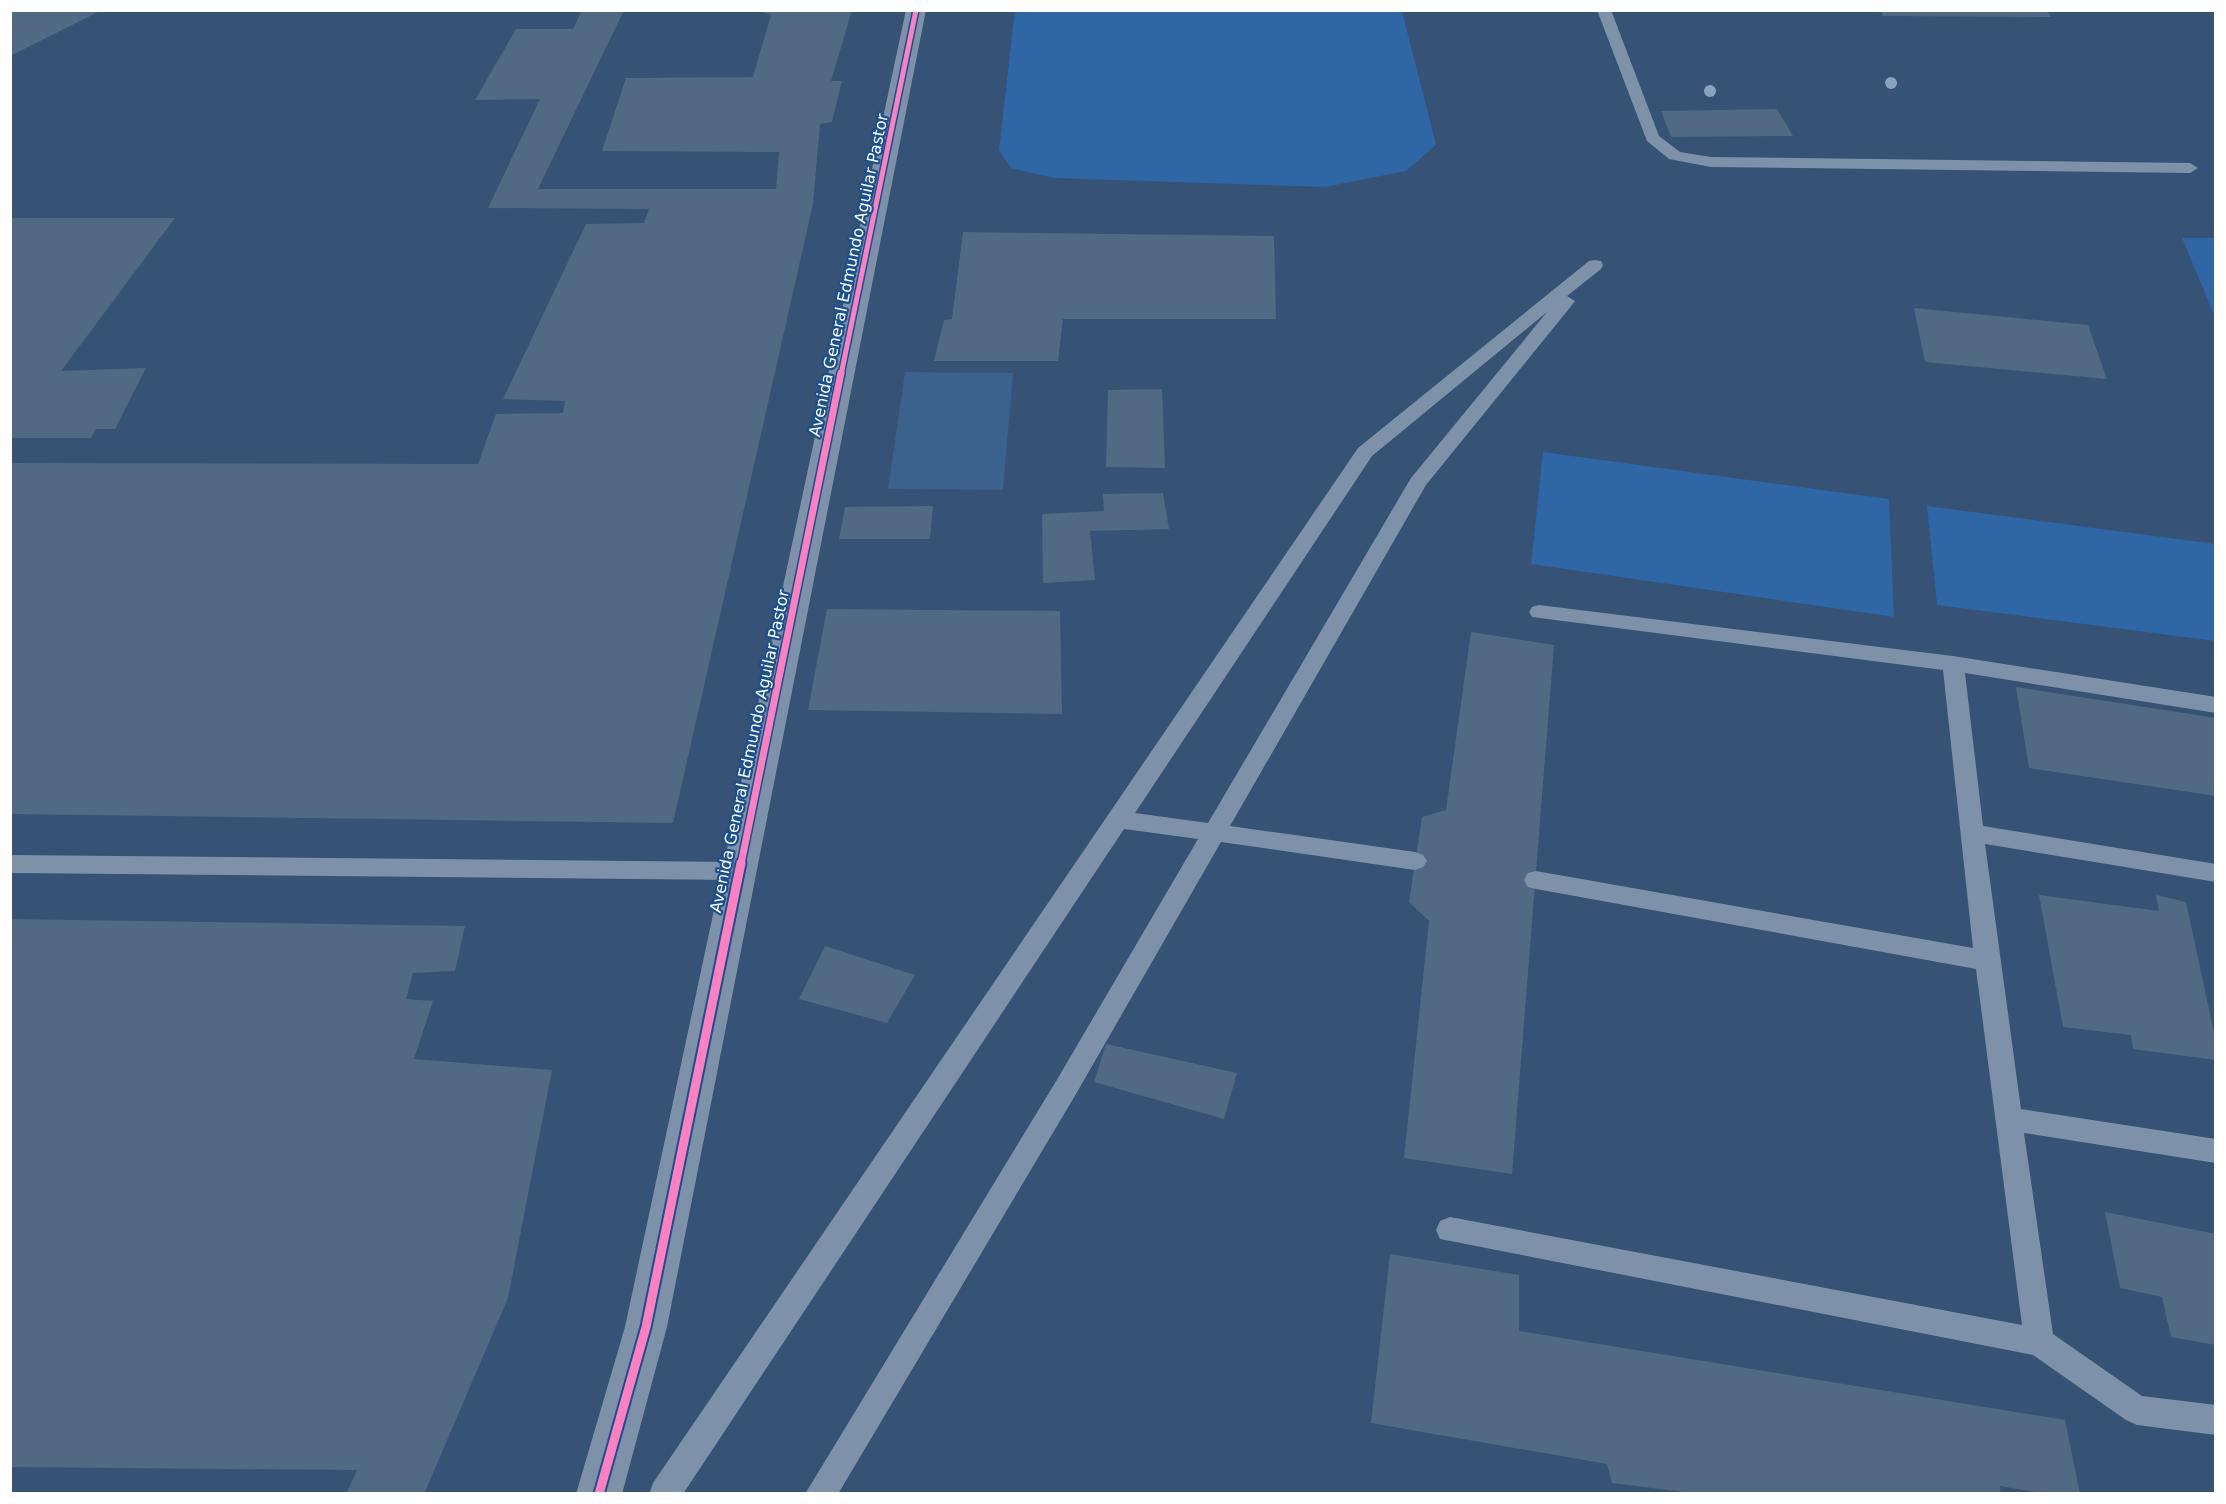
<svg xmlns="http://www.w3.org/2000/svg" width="2226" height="1504" viewBox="0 0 2226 1504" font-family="'DejaVu Sans',sans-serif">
<rect width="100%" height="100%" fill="#365274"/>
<g fill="#2f66a5">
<polygon points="1015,10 1402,11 1436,145 1406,171 1325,187 1054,178 1011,168 999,150"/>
<polygon points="2182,238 2215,238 2215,317"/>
<polygon points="1543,452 1889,499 1894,617 1531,564"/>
<polygon points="1927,506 2215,544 2215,641 1937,605"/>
</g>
<polygon fill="#3b618d" points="905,372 1013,373 1003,490 888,489"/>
<g fill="#526984">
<polygon points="10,10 102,10 10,56"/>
<polygon points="582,10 624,10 538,189 776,189 779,152 602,151 626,78 753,77 771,15 757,10 852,10 831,81 842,81 832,122 820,124 813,204 673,823 10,814 10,463 478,464 496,414 563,413 565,401 503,399 586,224 644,223 649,209 488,208 540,99 475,100 516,29 573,29"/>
<polygon points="1880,10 2046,10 2051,17 1883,16"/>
<polygon points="1777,109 1793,136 1671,137 1661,111"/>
<polygon points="10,218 175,218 61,371 146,368 115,429 96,429 91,438 10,438"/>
<polygon points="963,232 1274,236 1276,319 1063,319 1058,361 934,361 944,320 952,319"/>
<polygon points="1914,308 2088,325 2107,379 1925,362"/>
<polygon points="1162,389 1165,468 1106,467 1108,390"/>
<polygon points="1163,493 1169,529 1090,531 1095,580 1043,583 1042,514 1104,511 1103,494"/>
<polygon points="933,506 930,539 839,539 845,507"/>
<polygon points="827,609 1060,611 1062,714 808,710"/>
<polygon points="1471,632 1554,645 1512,1174 1404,1158 1429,921 1409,902 1422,817 1446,810"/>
<polygon points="2016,687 2216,718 2216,796 2029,768"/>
<polygon points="2039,895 2159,911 2156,895 2186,902 2216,1042 2216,1060 2133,1049 2131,1035 2063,1027"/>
<polygon points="10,919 465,926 455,971 413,973 406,999 433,1001 414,1059 552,1070 508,1298 424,1494 346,1494 357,1470 10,1467"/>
<polygon points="825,946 915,975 887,1023 799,999"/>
<polygon points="1106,1044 1237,1073 1224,1119 1094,1082"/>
<polygon points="2105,1212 2216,1234 2216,1345 2171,1337 2162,1297 2120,1288"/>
<polygon points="1390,1254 1519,1275 1519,1331 2065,1420 2080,1494 2048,1494 2000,1486 2001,1494 1700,1494 1612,1483 1607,1464 1371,1423"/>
</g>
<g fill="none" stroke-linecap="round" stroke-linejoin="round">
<g fill="#7d92a8" fill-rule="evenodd">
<polygon points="1597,10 1611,10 1659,136 1680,152 1711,157 2190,163 2198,168 2190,173 1711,167 1669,159 1647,141"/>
<path d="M 1595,260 L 1601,261 L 1603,265 L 1601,269 L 1567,296 L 1575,301 L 1572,305 L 1426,485 L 1230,826 L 1415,852 L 1423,855 L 1427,861 L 1423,867 L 1415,870 L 1221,842 L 1076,1094 L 838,1494 L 805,1494 L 1058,1078 L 1198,839 L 1124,829 L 683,1494 L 649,1494 L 653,1483 L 1358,448 L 1589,261 ZM 1547,312 L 1411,478 L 1208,823 L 1135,813 L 1372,456 Z"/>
<polygon points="1539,605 1953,656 2216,697 2216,713 1965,673 1983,826 2216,864 2216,882 1985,844 2021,1109 2216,1139 2216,1163 2024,1133 2053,1334 2142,1396 2216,1405 2216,1435 2137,1425 2126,1420 2033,1355 1440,1239 1436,1230 1440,1221 1450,1217 2022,1325 1976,969 1536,889 1528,887 1524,880 1528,873 1536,871 1973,948 1943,670 1532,617 1529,612 1532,607"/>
<polygon points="10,855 738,862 746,864 750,871 746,878 738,880 10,873"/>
</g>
<polygon fill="#7d92a8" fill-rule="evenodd" points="906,10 926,10 667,1327 622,1494 576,1494 625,1327"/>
<defs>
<polyline id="cycleway-far2" points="841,375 916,10"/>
<polyline id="cycleway-far1" points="741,864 841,373"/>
<polyline id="cycleway" points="599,1494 646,1327 741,863"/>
</defs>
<use href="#cycleway-far2" stroke="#1b4f8f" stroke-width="8"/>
<use href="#cycleway-far1" stroke="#1b4f8f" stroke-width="10"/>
<use href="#cycleway" stroke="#1b4f8f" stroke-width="13"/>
<use href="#cycleway-far2" stroke="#ff80c0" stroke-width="5"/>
<use href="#cycleway-far1" stroke="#ff80c0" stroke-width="7"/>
<use href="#cycleway" stroke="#ff80c0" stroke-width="9"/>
</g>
<g fill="#8aa2be">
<circle cx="1891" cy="83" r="6"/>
<circle cx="1710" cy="91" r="6"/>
</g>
<g text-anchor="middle" stroke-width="4.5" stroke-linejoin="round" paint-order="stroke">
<g font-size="16" fill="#fff" stroke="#1b4f8f">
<text transform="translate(848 275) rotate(-78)" y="6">Avenida General Edmundo Aguilar Pastor</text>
<text transform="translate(749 751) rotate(-78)" y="6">Avenida General Edmundo Aguilar Pastor</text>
</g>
</g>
<rect width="2226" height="1504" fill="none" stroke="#ffffff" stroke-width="24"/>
</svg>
